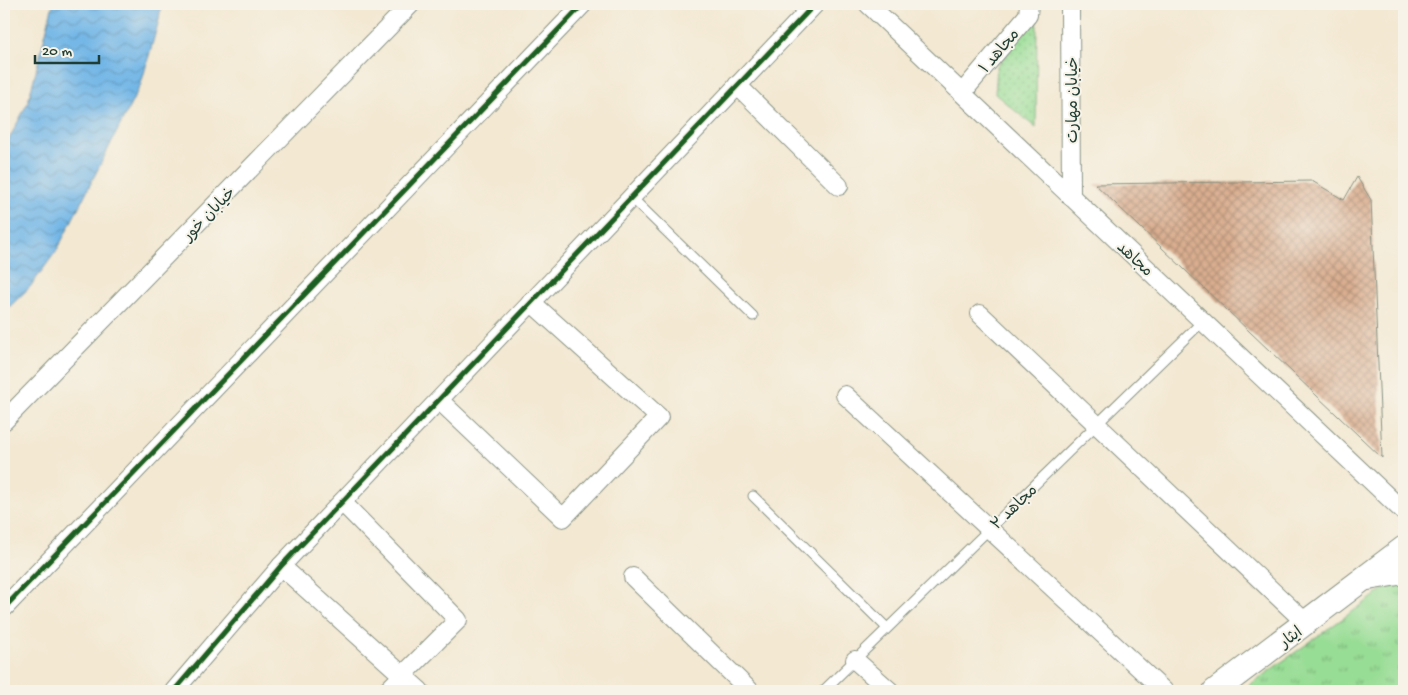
<svg xmlns="http://www.w3.org/2000/svg" width="1408" height="695" viewBox="0 0 1408 695" font-family="'Gochi Hand','Playpen Sans Arabic',sans-serif">
<defs>
<pattern id="grass-dots" width="8" height="8" patternUnits="userSpaceOnUse" patternTransform="scale(1.25)"><rect width="8" height="8" fill="#98dd95"/><path d="M2 2h.1M6 6h.1" fill="none" stroke="#7bb47a" stroke-width="1.8" stroke-linecap="round"/></pattern>
<pattern id="park-tufts" width="24" height="20" patternUnits="userSpaceOnUse" patternTransform="scale(1.25)"><rect width="24" height="20" fill="#98dd95"/><path d="M3 7l-1-3M5 7V3M7 7l1-3M15 17l-1-3M17 17v-4M19 17l1-3" fill="none" stroke="#7bb47a"/></pattern>
<pattern id="water-waves" width="16" height="10" patternUnits="userSpaceOnUse" patternTransform="scale(1.25)"><rect width="16" height="10" fill="#71b6e7"/><path d="M0 5q4-4 8 0t8 0" fill="none" stroke="#5c95bc"/></pattern>
<pattern id="building-cross-hatch" width="8" height="8" patternUnits="userSpaceOnUse" patternTransform="scale(1.25)"><rect width="8" height="8" fill="#daae90"/><path d="M0 0l8 8M0 8l8-8" fill="none" stroke="#b08f76"/></pattern>
</defs>
<rect width="100%" height="100%" fill="#f7f3e8"/>
<filter id="ink" filterUnits="userSpaceOnUse"><feTurbulence type="fractalNoise" baseFrequency=".02" numOctaves="2"/><feDisplacementMap in="SourceGraphic" scale="10" xChannelSelector="R" yChannelSelector="G"/><feConvolveMatrix kernelMatrix="1 2 1 2 8 2 1 2 1" color-interpolation-filters="sRGB"/></filter>
<filter id="wash" filterUnits="userSpaceOnUse"><feTurbulence type="fractalNoise" baseFrequency=".0096" numOctaves="4" result="noise"/><feDisplacementMap in="SourceGraphic" scale="20" xChannelSelector="R" yChannelSelector="G"/><feGaussianBlur stdDeviation="1.12" result="paint"/><feColorMatrix in="noise" values="0 0 0 0 0 0 0 0 0 0 0 0 0 0 0 0 0 1.4 0 .05"/><feComposite in="paint" operator="in"/></filter>
<g filter="url(#wash)">
<rect width="100%" height="100%" fill="#f3e8d2"/>
<polygon fill="url(#grass-dots)" stroke="#5c8d64" points="1037,17 1036,128 995,94 997,66"/>
<polygon fill="url(#park-tufts)" stroke="#5c8d64" points="1404,584 1404,691 1241,691 1387,587"/>
<polygon fill="url(#water-waves)" stroke="#487a8e" points="53,4 161,4 159,20 141,84 57,250 30,287 4,312 4,149 28,102"/>
<g id="blocks">
<polygon fill="url(#building-cross-hatch)" points="1357,177 1371,200 1382,458 1095,184 1312,181 1344,200"/>
</g>
</g>
<g filter="url(#ink)">
<use href="#blocks" fill-opacity="0" stroke="#899283" stroke-width="1"/>
<g fill="none" stroke-linecap="round" stroke-linejoin="round">
<defs>
<g id="lane">
<polyline points="631,197 753,316"/>
<polyline points="753,496 887,628"/>
<polyline points="823,691 1203,321"/>
</g>
<g id="street">
<polyline points="868,4 1404,512"/>
<polyline points="1070,4 1071,197"/>
<polyline points="737,85 839,186"/>
<polyline points="962,93 1028,15 1029,4"/>
<polyline points="980,314 1306,623"/>
<polyline points="845,395 1164,691"/>
<polyline points="439,400 563,518 659,417 531,302"/>
<polyline points="4,421 411,4"/>
<polyline points="342,502 458,620 387,691"/>
<polyline points="281,566 420,691"/>
<polyline points="633,577 750,691"/>
<polyline points="4,608 583,4"/>
<polyline points="855,660 890,691"/>
<polyline points="174,691 281,566 815,4"/>
</g>
<g id="secondary">
<polyline points="1368,578 1404,572"/>
<polyline points="1215,691 1404,548"/>
</g>
</defs>
<use href="#lane" stroke="#899283" stroke-width="11"/>
<use href="#street" stroke="#899283" stroke-width="20"/>
<use href="#secondary" stroke="#899283" stroke-width="26"/>
<use href="#lane" stroke="#fff" stroke-width="9"/>
<use href="#street" stroke="#fff" stroke-width="18"/>
<use href="#secondary" stroke="#fff" stroke-width="24"/>
<defs>
<g id="cycleway">
<polyline points="4,608 583,4"/>
<polyline points="174,691 281,566 815,4"/>
</g>
</defs>
<use href="#cycleway" stroke="#f7f3e8" stroke-width="8"/>
<use href="#cycleway" stroke="#1b5e20" stroke-width="5"/>
</g>
</g>
<g text-anchor="middle" stroke-width="4" stroke-linejoin="round" paint-order="stroke">
<g font-size="16" fill="#1f3d34" stroke="#f7f3e8">
<text transform="translate(998 50) rotate(-50)" y="6">مجاهد ۱</text>
<text transform="translate(1071 100) rotate(-90)" y="6">خیابان مهارت</text>
<text transform="translate(208 213) rotate(-46)" y="6">خیابان خور</text>
<text transform="translate(1136 258) rotate(43)" y="6">مجاهد</text>
<text transform="translate(1013 506) rotate(-44)" y="6">مجاهد ۲</text>
<text transform="translate(1290 636) rotate(-37)" y="6">ایثار</text>
</g>
</g>
<rect width="1408" height="695" fill="none" stroke="#f7f3e8" stroke-width="20"/>
<path d="M35 55v8h64v-8" fill="none" stroke="#1f3d34" stroke-width="2.5"/>
<text x="42" y="55" font-size="15" fill="#1f3d34" stroke="#f7f3e8" stroke-width="4" paint-order="stroke">20 m</text>
</svg>
